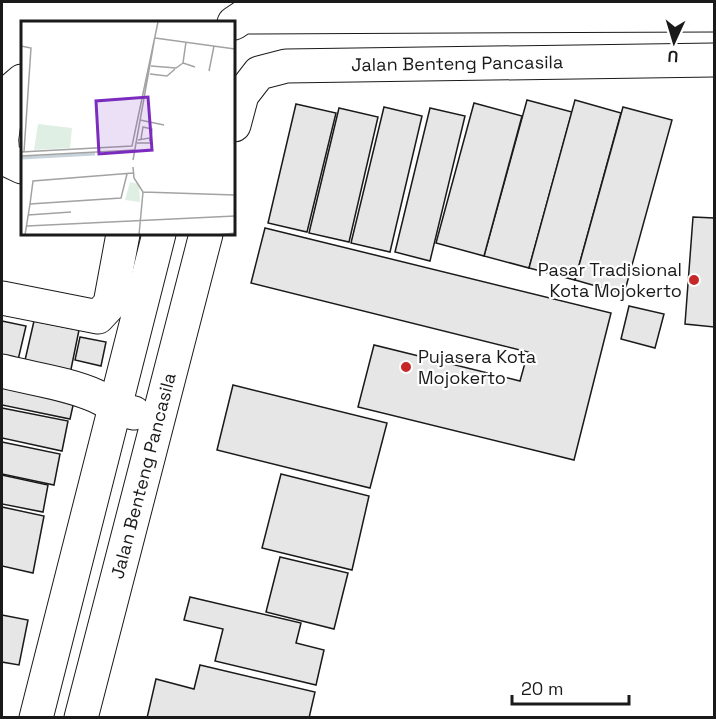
<svg xmlns="http://www.w3.org/2000/svg" width="716" height="719" viewBox="0 0 716 719" font-family="'Space Grotesk',sans-serif">
<rect width="100%" height="100%" fill="#fff"/>
<g fill="#e6e6e6" stroke="#1a1a1a" stroke-width="1.5">
<polygon points="527,100 572,112 529,268 484,256"/>
<polygon points="575,100 621,113 575,280 529,268"/>
<polygon points="474,103 522,116 484,256 436,243"/>
<polygon points="296,104 336,113 307,232 268,223"/>
<polygon points="384,107 422,116 390,252 351,243"/>
<polygon points="623,107 672,120 624,294 575,280"/>
<polygon points="339,108 378,117 349,242 309,233"/>
<polygon points="430,108 465,116 430,261 395,252"/>
<polygon points="693,217 714,218 714,327 685,324"/>
<polygon points="265,228 611,313 574,460 358,407 374,345 520,381 528,352 251,283"/>
<polygon points="629,306 664,314 655,348 621,339"/>
<polygon points="2,321 26,326 18,360 2,356"/>
<polygon points="34,321 79,330 69,379 23,369"/>
<polygon points="80,337 106,342 101,366 75,360"/>
<polygon points="2,378 76,392 70,419 2,405"/>
<polygon points="233,385 387,423 370,488 217,450"/>
<polygon points="2,408 68,421 62,451 2,438"/>
<polygon points="2,442 60,454 54,485 2,474"/>
<polygon points="281,474 369,496 352,570 262,548"/>
<polygon points="2,475 48,485 43,512 2,504"/>
<polygon points="2,507 44,516 33,573 2,566"/>
<polygon points="280,557 348,573 334,629 266,612"/>
<polygon points="190,597 301,623 296,643 324,650 316,685 215,661 223,629 184,620"/>
<polygon points="2,615 28,620 19,665 2,662"/>
<polygon points="200,665 315,692 309,718 147,718 156,679 194,689"/>
</g>
<g fill="none" stroke-linecap="round" stroke-linejoin="round">
<defs>
<g id="minor">
<polyline points="234,23 243,17 714,15"/>
<path id="s1" d="M 234,125 L 242,95 L 259,73 L 286,66 L 714,60"/>
<polyline points="2,137 8,93 22,81"/>
<polyline points="2,143 3,158 22,167"/>
<polyline points="2,298 98,317 110,304 123,234"/>
<path d="M 2,371 C 32,379 67,383 96,396 C 112,403 114,409 134,413"/>
<polyline points="36,718 159,234"/>
<path id="s2" d="M 81,718 L 206,234"/>
</g>
</defs>
<use href="#minor" stroke="#1a1a1a" stroke-width="35"/>
<use href="#minor" stroke="#fff" stroke-width="33"/>
</g>
<g fill="#c62828" stroke="#fff" stroke-width="2">
<circle cx="694" cy="280" r="6"/>
<circle cx="406" cy="367" r="6"/>
</g>
<g text-anchor="middle" stroke-width="4.5" stroke-linejoin="round" paint-order="stroke">
<g font-size="18" fill="#1a1a1a" stroke="#fff">
<text dy="6" stroke="none"><textPath href="#s1" startOffset="258">Jalan Benteng Pancasila</textPath></text>
<text dy="6" stroke="none"><textPath href="#s2" startOffset="250">Jalan Benteng Pancasila</textPath></text>
</g>
<g font-size="18" fill="#1a1a1a" stroke="#fff" text-anchor="end">
<text x="682" y="276">Pasar Tradisional<tspan x="682" dy="21">Kota Mojokerto</tspan></text>
<text x="418" y="363" text-anchor="start">Pujasera Kota<tspan x="418" dy="21">Mojokerto</tspan></text>
</g>
</g>
<g transform="translate(21 21)">
<rect width="214" height="214" fill="#fff"/>
<path d="M 17,103 L 51,107 L 49,127 L 13,129 Z" fill="#e0efe3"/>
<path d="M 109,161 L 118,163 L 119,181 L 104,179 Z" fill="#e0efe3"/>
<path fill="none" stroke="#c6d2dc" stroke-width="3" d="M 0,137 L 74,133"/>
<path fill="none" stroke="#a3a3a3" stroke-width="1.5" d="M 134,17 L 214,28M 165,21 L 162,42 L 174,46M 0,25 L 10,27 L 3,131M 130,45 L 155,47 L 162,42M 188,50 L 193,25M 129,53 L 146,55 L 154,48M 119,99 L 143,104M 120,118 L 122,106 L 131,108 L 130,117M 116,122 L 130,122 L 128,117 L 117,119M 0,131 L 111,125 L 137,1M 0,135 L 113,129M 112,139 L 133,21M 112,146 L 113,157 L 122,171 L 118,214M 122,171 L 214,174M 9,183 L 12,160 L 112,152M 7,194 L 50,191M 6,205 L 214,195M 4,214 L 9,183 L 100,177 L 106,153M 196,214 L 214,212"/>
<path fill="#7b2cbf" fill-opacity="0.15" stroke="#7b2cbf" stroke-width="3" d="M 127,76 L 131,129 L 78,133 L 75,80 Z"/>
<rect width="214" height="214" fill="none" stroke="#1a1a1a" stroke-width="3"/>
</g>
<rect width="716" height="719" fill="none" stroke="#1a1a1a" stroke-width="6"/>
<g transform="translate(674 42) rotate(184)" stroke="#ffffff" stroke-width="4.5" paint-order="stroke">
<path d="M0-4.5L10 22L0 15L-10 22Z" fill="#1a1a1a"/>
<text y="-9" font-size="16" font-weight="bold" text-anchor="middle" fill="#1a1a1a">U</text>
</g>
<path d="M512 695v9h117v-9" fill="none" stroke="#1a1a1a" stroke-width="3"/>
<text x="521" y="695" font-size="18" fill="#1a1a1a" stroke="#ffffff" stroke-width="4.5" paint-order="stroke">20 m</text>
</svg>
